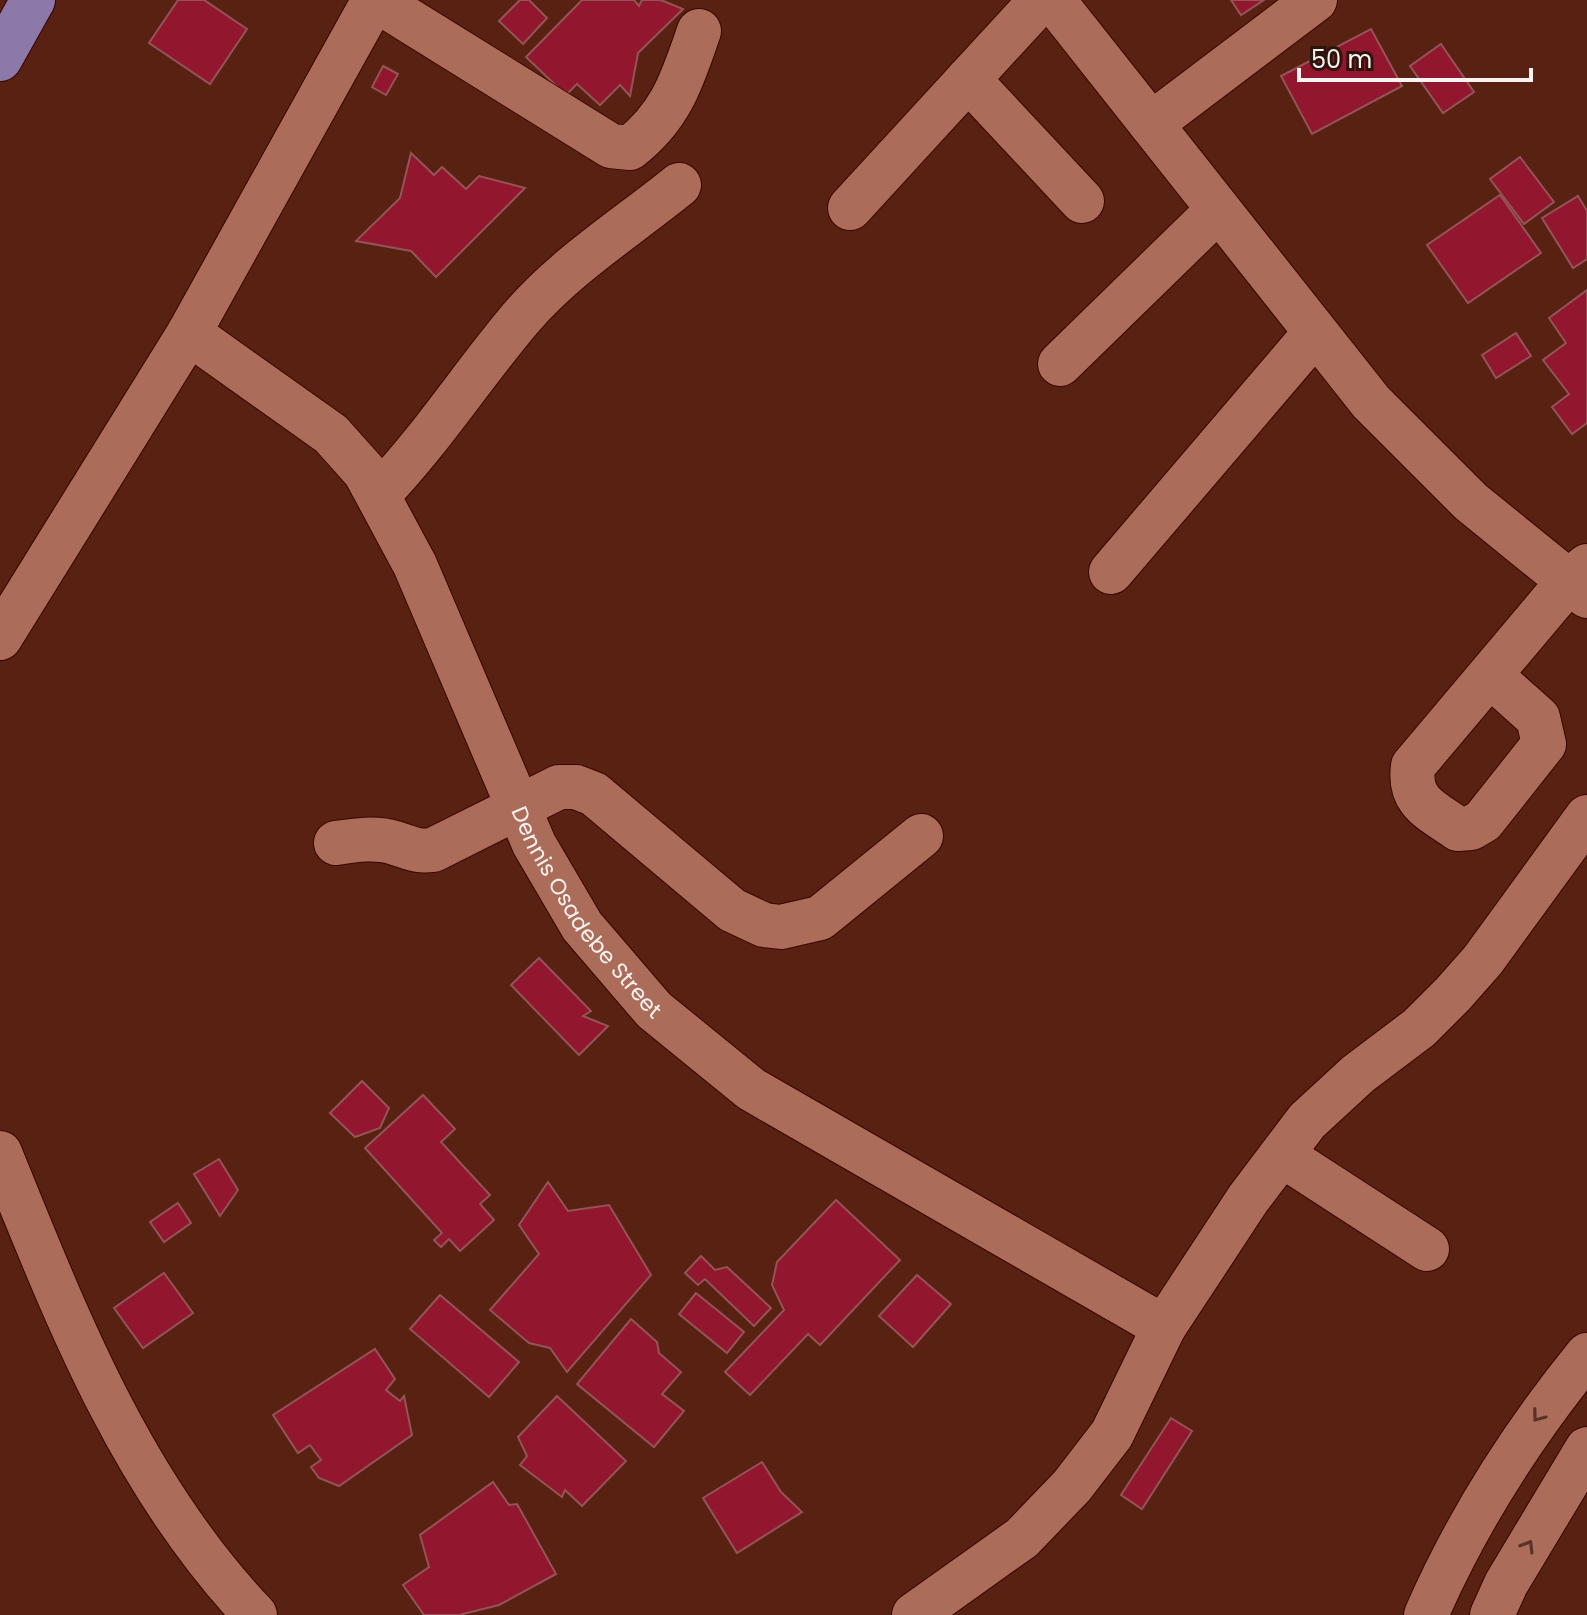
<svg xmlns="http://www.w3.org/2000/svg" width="1587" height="1615" viewBox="0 0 1587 1615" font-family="Poppins,sans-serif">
<rect width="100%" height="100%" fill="#582111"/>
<g fill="#91162e" stroke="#945457" stroke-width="2">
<polygon points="178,0 204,0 247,29 210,84 149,43"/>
<polygon points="520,0 529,0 547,18 523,44 499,21"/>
<polygon points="582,0 634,0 639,6 642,0 661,0 683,9 638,53 630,96 620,85 600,105 577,84 566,95 526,57"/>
<polygon points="1231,0 1264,0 1241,15"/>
<polygon points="1371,29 1402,86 1312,134 1281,76"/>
<polygon points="1441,44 1474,92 1443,113 1410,66"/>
<polygon points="383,66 398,74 386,95 372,87"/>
<polygon points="411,153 434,175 442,167 466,189 479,176 525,188 436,277 411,251 356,241 400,198"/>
<polygon points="1520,157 1554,202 1524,224 1490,179"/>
<polygon points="1500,195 1541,253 1468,303 1427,245"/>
<polygon points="1578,196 1587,211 1587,259 1573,268 1542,218"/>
<polygon points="1587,290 1587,423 1572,434 1552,407 1569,394 1543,360 1566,343 1549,318"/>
<polygon points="1516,333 1531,356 1496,378 1482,355"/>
<polygon points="539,958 591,1011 583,1016 608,1026 579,1055 511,985"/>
<polygon points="362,1081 389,1108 380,1128 355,1137 330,1113"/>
<polygon points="423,1095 455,1129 441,1142 490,1195 480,1204 494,1220 460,1251 449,1239 441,1247 434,1240 442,1233 365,1148"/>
<polygon points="219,1159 238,1190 220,1216 194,1174"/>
<polygon points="548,1182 568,1211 609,1205 651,1275 567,1372 550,1348 529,1343 490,1310 539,1254 519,1225"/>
<polygon points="836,1200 900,1260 820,1345 808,1334 750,1395 725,1372 784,1310 772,1285 777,1262"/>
<polygon points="178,1203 191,1223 164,1242 150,1222"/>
<polygon points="701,1256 715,1270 727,1267 771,1308 754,1326 705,1279 698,1285 685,1273"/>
<polygon points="164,1273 193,1313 143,1348 114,1308"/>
<polygon points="917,1275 951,1304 913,1347 879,1316"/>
<polygon points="696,1293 744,1332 727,1353 679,1314"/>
<polygon points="440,1295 519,1362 489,1397 410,1329"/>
<polygon points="631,1319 657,1342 659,1353 681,1372 662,1394 684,1411 654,1447 577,1384"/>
<polygon points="375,1349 395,1379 386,1390 400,1401 404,1396 412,1435 339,1486 319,1478 311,1467 321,1460 310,1445 298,1453 273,1415"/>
<polygon points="557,1396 626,1461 582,1506 565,1490 562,1497 520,1465 527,1456 518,1437"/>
<polygon points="1171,1418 1192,1431 1142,1509 1121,1495"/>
<polygon points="762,1462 781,1492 802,1512 737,1553 703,1498"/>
<polygon points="493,1482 509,1505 517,1504 556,1574 499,1605 459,1615 424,1615 403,1585 429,1567 420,1535"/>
</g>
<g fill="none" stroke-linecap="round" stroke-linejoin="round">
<defs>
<g id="minor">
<path d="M 376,0 L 611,146 L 630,148 C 672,115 682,80 699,31"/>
<polyline points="1053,0 1371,402 1471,502 1587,596"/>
<polyline points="968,79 1082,201"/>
<polyline points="1151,124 1315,0"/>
<polyline points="850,208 1041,0"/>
<path id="s1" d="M 189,333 L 331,434 L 365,472 L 415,565 L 534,844 L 582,926 L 654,1010 L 751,1089 L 1164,1327"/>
<polyline points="1060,364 1218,210"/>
<path d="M 378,495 C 431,440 471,377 520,319 C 564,267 626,228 679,185"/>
<polyline points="1111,572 1315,333"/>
<polyline points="0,638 189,333 374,0"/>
<path d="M 1490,675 L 1538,718 L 1544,744 L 1483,821 L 1471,828 L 1458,829 C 1431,810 1408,802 1413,766 L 1568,582 L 1587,566"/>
<path d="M 336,843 C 355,840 376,837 395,843 C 411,848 416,852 433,850 L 559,787 L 576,787 L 594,794 L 732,910 L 764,925 L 781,927 L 820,918 L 921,836"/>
<path d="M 0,1153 C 67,1318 130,1483 255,1615"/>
<polyline points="1282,1155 1427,1249"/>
<polyline points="914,1615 1022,1538 1072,1486 1112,1434 1164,1327 1248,1199 1307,1121 1358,1074 1419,1028 1453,994 1483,960 1587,817"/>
<path d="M 1426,1615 C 1467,1521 1522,1435 1587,1355"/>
<polyline points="1492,1615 1506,1584 1587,1449"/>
</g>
<polyline id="major" points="0,59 33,0"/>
</defs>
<use href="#minor" stroke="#3b0500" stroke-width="46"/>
<use href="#major" stroke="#3b0500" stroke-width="46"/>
<use href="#minor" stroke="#ab6c59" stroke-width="44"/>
<use href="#major" stroke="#8c79aa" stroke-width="44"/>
</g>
<defs><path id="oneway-chevron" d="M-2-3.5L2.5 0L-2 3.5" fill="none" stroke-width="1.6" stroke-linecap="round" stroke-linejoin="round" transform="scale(2)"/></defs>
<g stroke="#593328">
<use href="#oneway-chevron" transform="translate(1538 1416) rotate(127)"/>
<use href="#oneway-chevron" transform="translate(1528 1546) rotate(-59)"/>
</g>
<g text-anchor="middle" stroke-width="8" stroke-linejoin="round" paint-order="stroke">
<g font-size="22" fill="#fbf3f1" stroke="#2d150d">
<text dy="8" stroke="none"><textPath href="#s1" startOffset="720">Dennis Osadebe Street</textPath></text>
</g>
</g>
<path d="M1299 68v12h232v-12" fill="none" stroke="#fbf3f1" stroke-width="4"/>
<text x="1311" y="68" font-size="24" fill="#fbf3f1" stroke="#2d150d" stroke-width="6" paint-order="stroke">50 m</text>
</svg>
